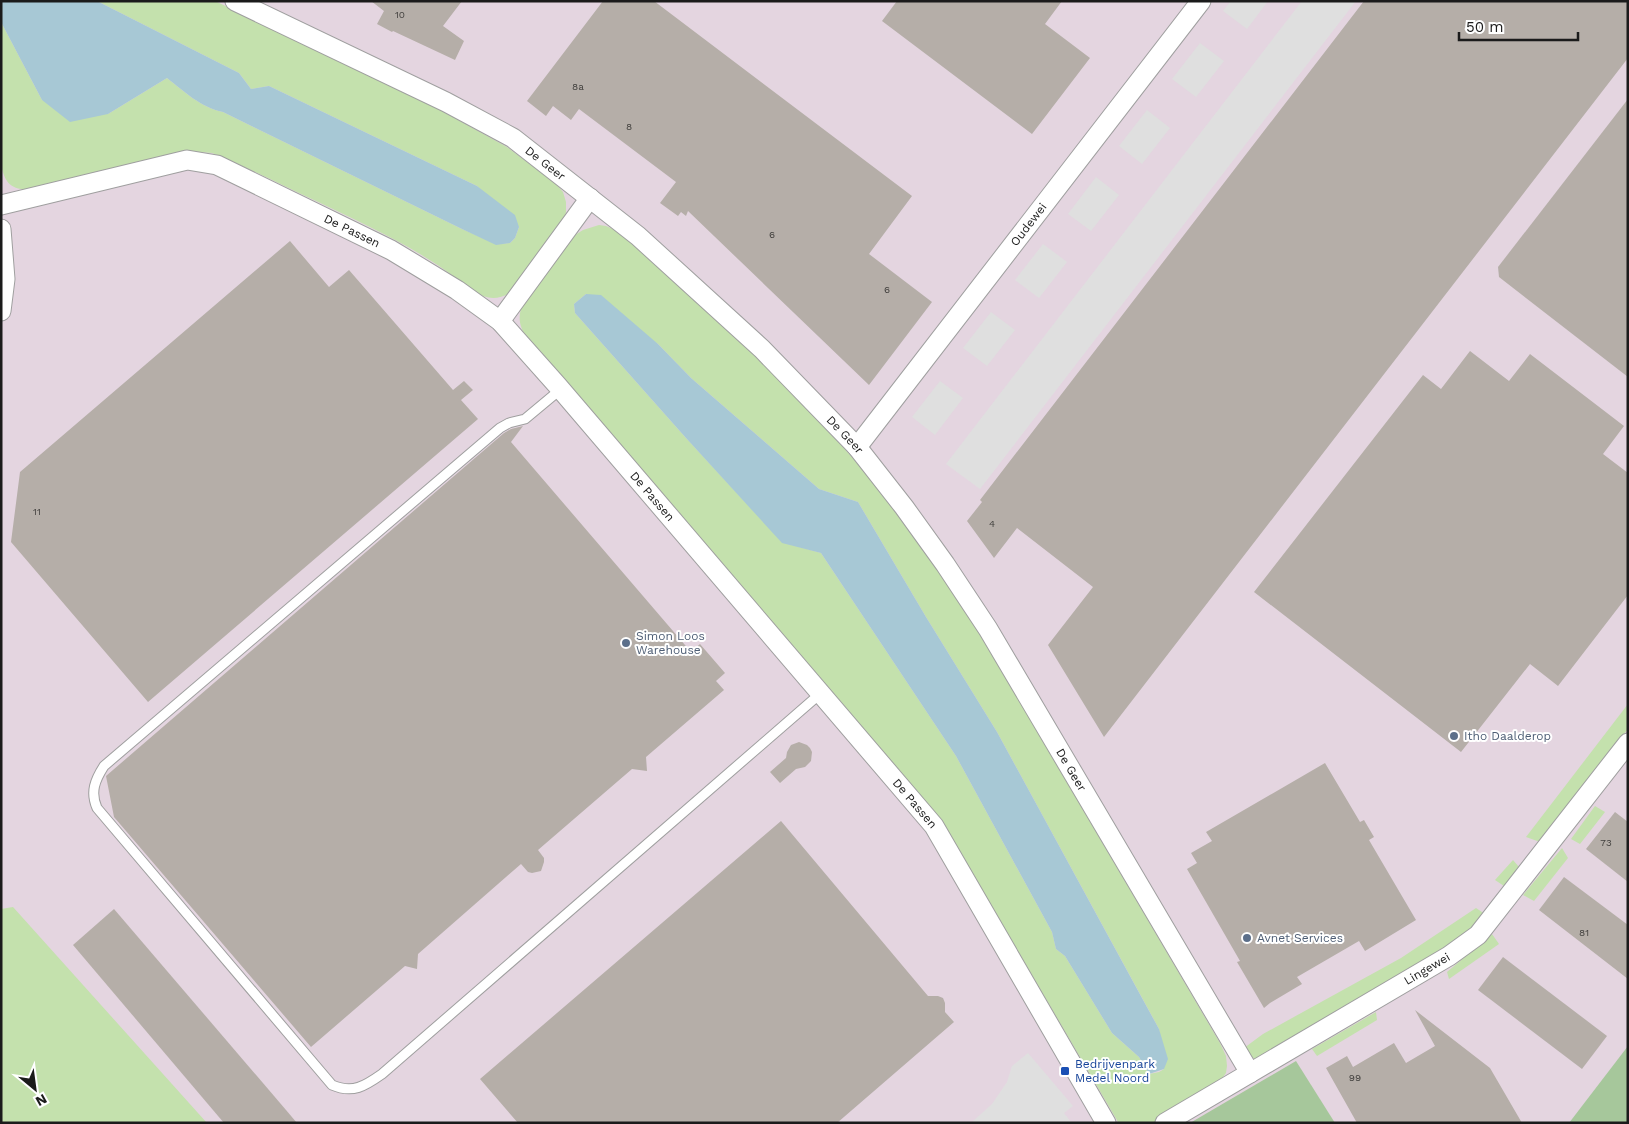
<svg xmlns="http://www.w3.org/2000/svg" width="1629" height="1124" viewBox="0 0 1629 1124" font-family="'Work Sans',sans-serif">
<rect width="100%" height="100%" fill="#ece9e2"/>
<polygon fill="#e4d5e0" points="1,1 1628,1 1628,1089 1602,1123 1,1123"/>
<g fill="#c4e1ad" fill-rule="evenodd">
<path d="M 97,1 L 215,1 L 411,94 L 507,147 L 555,183 L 563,192 L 566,202 L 566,212 L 564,220 L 510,293 C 487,306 475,291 456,278 C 413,246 364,224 316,201 C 281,185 247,167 212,153 L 188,151 L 27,190 C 9,188 5,182 1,165 L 1,22 L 42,100 L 108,114 L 167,78 C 185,92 200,107 223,112 L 462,229 L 496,244 L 510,243 L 515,238 L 519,227 L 477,186 L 269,86 L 251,89 L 239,73 Z"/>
<path d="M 599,225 L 606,226 L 620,232 L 764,364 L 842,446 L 879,487 L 955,591 L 1220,1043 L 1226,1056 L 1227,1066 L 1226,1073 L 1216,1087 L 1153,1123 L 1118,1122 L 952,839 L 526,337 C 519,325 518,318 522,305 L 575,235 L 583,230 ZM 586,294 L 658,344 L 691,378 L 819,489 L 858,502 L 926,617 L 997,732 L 1159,1029 L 1164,1069 L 1159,1072 L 1149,1074 L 1139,1057 L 1112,1033 L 1065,956 L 1056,949 L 1052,932 L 956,756 L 821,553 L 782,542 L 686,438 L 575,313 L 574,304 Z"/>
<polygon points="1628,704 1628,729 1540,842 1526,837"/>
<polygon points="1595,806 1605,812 1580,844 1571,839"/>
<polygon points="1562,848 1568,858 1534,901 1523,895"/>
<polygon points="1513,860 1519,867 1504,886 1495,880"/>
<polygon points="13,907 207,1123 1,1123 1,909"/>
<polygon points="1476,908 1485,914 1459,943 1257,1062 1244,1048 1263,1034 1401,958"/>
<polygon points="1492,934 1499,944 1449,979 1447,972"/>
<polygon points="1376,1012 1377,1020 1317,1056 1312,1049"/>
</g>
<g fill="#a6c79b">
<polygon points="1628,1046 1628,1123 1569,1123"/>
<polygon points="1296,1061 1335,1123 1190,1123"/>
</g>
<g fill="#dfdfdf">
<polygon points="1231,1 1268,1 1247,29 1223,11"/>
<polygon points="1302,1 1356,1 980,489 946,464"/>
<polygon points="1200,43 1224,61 1196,97 1172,79"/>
<polygon points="1147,110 1170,128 1142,164 1119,146"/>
<polygon points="1096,177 1119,195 1091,231 1068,214"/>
<polygon points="1043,244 1067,262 1039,298 1015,280"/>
<polygon points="991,312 1015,330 987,366 963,348"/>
<polygon points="940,381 963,398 935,435 912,417"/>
<polygon points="1028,1053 1073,1106 1064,1113 1071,1122 971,1123 992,1104 1007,1082 1012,1066"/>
</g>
<g fill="#a7c8d5">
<path d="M 1,1 L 97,1 L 239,73 L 251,89 L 269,86 L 477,186 L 515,215 L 519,227 L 515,238 L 510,243 L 496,245 L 462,229 L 223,112 C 200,107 185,92 167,78 L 108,114 L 70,122 L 42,100 L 1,22 Z"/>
<polygon points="586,294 601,295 658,344 691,378 819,489 858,502 926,617 997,732 1142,998 1159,1029 1168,1059 1164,1069 1149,1074 1139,1057 1112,1033 1065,956 1056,949 1052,932 956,756 821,553 782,543 686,438 575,313 574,304"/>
</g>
<g fill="#b5aea8">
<polygon points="371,1 462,1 443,26 464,41 455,60 393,31 392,32 377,24 384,11"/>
<polygon points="603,1 654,1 912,196 869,254 932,302 869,385 688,211 686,216 681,212 678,216 660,203 676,182 579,109 571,120 553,106 546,116 527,101"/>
<polygon points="897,1 1062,1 1045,24 1090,58 1032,134 882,21"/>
<polygon points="1364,1 1628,1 1628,58 1104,737 1048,645 1093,587 1017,528 994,558 967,521 982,502 980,500"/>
<polygon points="1628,99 1628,377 1499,277 1498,267"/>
<polygon points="290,241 329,287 349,270 453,390 464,381 473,390 461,400 478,419 148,702 11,542 20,472"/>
<polygon points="1470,351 1509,381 1530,354 1624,426 1603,454 1628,473 1628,595 1558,686 1530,664 1461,752 1254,592 1423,375 1441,389"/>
<polygon points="523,426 511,442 691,652 700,644 725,673 716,681 724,690 646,757 647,771 632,769 538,850 544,858 544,862 541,871 532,873 528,872 521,864 418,954 417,969 405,966 311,1047 114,817 106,776 504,433 511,429"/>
<polygon points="799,742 807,745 810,748 812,752 811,761 805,767 796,769 780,783 770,772 786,758 787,752 791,745"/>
<polygon points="1325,763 1360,822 1364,820 1374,837 1369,840 1416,920 1365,951 1359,941 1297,977 1302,984 1270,1003 1264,1008 1237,962 1240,961 1187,869 1197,863 1191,853 1212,841 1206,832"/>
<polygon points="1615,812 1628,822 1628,882 1586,849"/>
<polygon points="781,821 928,996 938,996 943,998 945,1003 945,1012 954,1022 837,1123 518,1123 480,1079"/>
<polygon points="1564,877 1628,925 1628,979 1539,910"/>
<polygon points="114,909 286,1110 297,1123 224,1123 73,945"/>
<polygon points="1503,957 1607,1036 1582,1069 1478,990"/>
<polygon points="1415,1010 1490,1068 1522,1123 1357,1123 1326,1068 1347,1056 1353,1067 1394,1043 1406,1063 1435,1046"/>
</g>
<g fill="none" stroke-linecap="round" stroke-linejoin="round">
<defs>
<path id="service" d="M 561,389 L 525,419 L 509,423 L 500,428 L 104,766 C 95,780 90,792 97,808 L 332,1085 C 353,1094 365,1086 382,1074 L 821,693"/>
<g id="minor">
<path id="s1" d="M 235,1 L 446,102 L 513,138 L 638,236 L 762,349 L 857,447 L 904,507 L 945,564 L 988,629 L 1250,1073"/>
<path id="s2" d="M 1,205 L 187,160 L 217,165 L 391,250 L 457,290 L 500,321 L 557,385 L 934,826 L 1106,1123"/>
<polyline points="1,229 5,279 1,311"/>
<polyline points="500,321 590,198"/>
<path id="s3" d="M 857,447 L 1201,1"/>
<path id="s4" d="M 1165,1123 L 1449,956 L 1478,935 L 1628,743"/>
</g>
</defs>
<use href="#service" stroke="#9f9f9f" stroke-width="11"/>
<use href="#minor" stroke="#9f9f9f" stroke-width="21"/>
<use href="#service" stroke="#fff" stroke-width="9"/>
<use href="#minor" stroke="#fff" stroke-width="19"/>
</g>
<g fill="#5c6f8a" stroke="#fff" stroke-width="2">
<circle cx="626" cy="643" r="5"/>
<circle cx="1454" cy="736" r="5"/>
<circle cx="1247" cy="938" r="5"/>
</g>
<rect fill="#1a4fb4" stroke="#fff" stroke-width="2" x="1060" y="1066" width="10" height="10" rx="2.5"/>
<g text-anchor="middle" stroke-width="4" stroke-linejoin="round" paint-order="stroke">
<g font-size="10" fill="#42403e">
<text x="400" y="18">10</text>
<text x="578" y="90">8a</text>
<text x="629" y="130">8</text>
<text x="772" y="238">6</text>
<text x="887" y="293">6</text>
<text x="37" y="515">11</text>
<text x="992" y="527">4</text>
<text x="1606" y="846">73</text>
<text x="1584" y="936">81</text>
<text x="1355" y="1081">99</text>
</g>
<g font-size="12" fill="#1b1b1b" stroke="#fff">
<text dy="4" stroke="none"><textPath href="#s1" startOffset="351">De Geer</textPath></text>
<text dy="4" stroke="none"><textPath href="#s3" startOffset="281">Oudewei</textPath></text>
<text dy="4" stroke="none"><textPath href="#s2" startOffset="372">De Passen</textPath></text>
<text dy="4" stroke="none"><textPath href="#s1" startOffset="756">De Geer</textPath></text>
<text dy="4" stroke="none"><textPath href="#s2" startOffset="778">De Passen</textPath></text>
<text dy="4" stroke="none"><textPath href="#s1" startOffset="1161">De Geer</textPath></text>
<text dy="4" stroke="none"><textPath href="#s2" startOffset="1182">De Passen</textPath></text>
<text dy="4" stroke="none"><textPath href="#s4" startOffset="304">Lingewei</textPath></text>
</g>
<g font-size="12" fill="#4e5e75" stroke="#fff" text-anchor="start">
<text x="636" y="640">Simon Loos<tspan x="636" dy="14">Warehouse</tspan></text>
<text x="1464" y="740">Itho Daalderop</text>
<text x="1257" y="942">Avnet Services</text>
</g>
<g font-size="12" fill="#164399" stroke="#fff" text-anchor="start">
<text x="1075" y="1068">Bedrijvenpark<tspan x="1075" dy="14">Medel Noord</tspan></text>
</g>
</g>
<rect width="1629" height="1124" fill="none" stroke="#1b1b1b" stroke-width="5"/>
<g transform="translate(35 1089) rotate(151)" stroke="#ffffff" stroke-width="4" paint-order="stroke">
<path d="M0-4L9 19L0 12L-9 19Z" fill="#1b1b1b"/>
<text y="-8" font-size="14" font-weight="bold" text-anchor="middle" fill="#1b1b1b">N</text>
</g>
<path d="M1459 32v8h119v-8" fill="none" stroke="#1b1b1b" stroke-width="2.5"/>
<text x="1466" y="32" font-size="15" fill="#1b1b1b" stroke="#ffffff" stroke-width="4" paint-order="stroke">50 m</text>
</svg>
